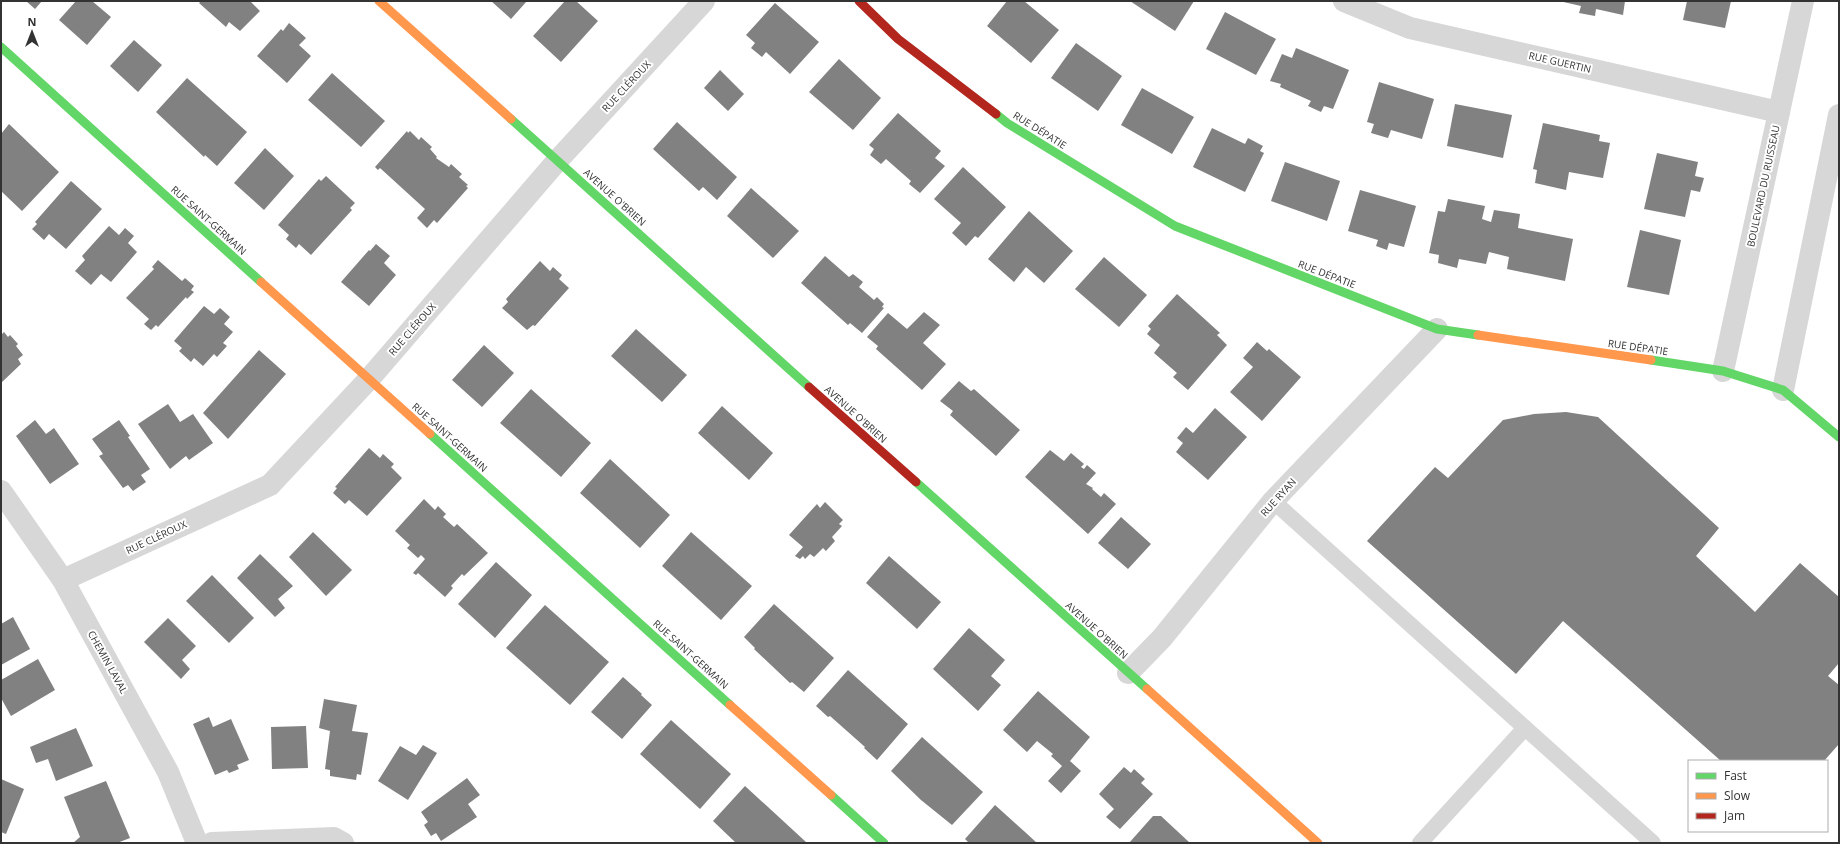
<svg xmlns="http://www.w3.org/2000/svg" width="1840" height="844" viewBox="0 0 1840 844" font-family="'Open Sans',sans-serif">
<rect width="100%" height="100%" fill="#fff"/>
<g fill="#818181">
<polygon points="26,1 42,1 35,9"/>
<polygon points="76,1 92,1 111,17 87,45 59,20"/>
<polygon points="201,1 250,1 260,11 240,31 229,22 226,27 199,3"/>
<polygon points="491,1 527,1 511,19"/>
<polygon points="565,1 576,1 598,21 561,62 533,36"/>
<polygon points="1007,1 1024,1 1059,30 1031,63 987,26"/>
<polygon points="1130,1 1194,1 1175,31"/>
<polygon points="1559,1 1625,1 1623,15 1596,9 1595,16 1579,13 1581,6"/>
<polygon points="1687,1 1731,1 1725,28 1683,20"/>
<polygon points="775,3 819,42 790,74 766,52 762,57 751,48 755,43 746,35"/>
<polygon points="1225,12 1276,39 1256,75 1206,49"/>
<polygon points="289,23 306,38 299,45 311,56 287,83 257,56 281,29 283,31"/>
<polygon points="134,40 162,65 138,92 110,66"/>
<polygon points="1076,43 1122,76 1098,111 1051,78"/>
<polygon points="1296,48 1349,70 1333,109 1324,106 1321,112 1308,106 1311,101 1280,87 1281,84 1270,81 1282,54 1292,58"/>
<polygon points="839,59 881,98 853,130 809,92"/>
<polygon points="720,70 744,94 728,111 704,88"/>
<polygon points="332,73 385,121 361,147 308,100"/>
<polygon points="187,78 247,132 217,166 205,155 204,157 156,112"/>
<polygon points="1379,82 1434,99 1422,139 1391,130 1388,138 1371,133 1374,124 1367,122"/>
<polygon points="1142,88 1194,117 1172,154 1121,125"/>
<polygon points="1455,104 1512,115 1503,158 1447,146"/>
<polygon points="898,113 941,151 935,158 945,166 920,193 909,184 911,181 886,159 881,164 870,155 874,149 869,145"/>
<polygon points="677,122 737,177 717,200 703,187 699,191 653,149"/>
<polygon points="1543,123 1600,135 1599,141 1610,143 1603,178 1569,172 1566,190 1535,183 1537,170 1533,169"/>
<polygon points="9,124 59,172 22,211 1,191 1,134"/>
<polygon points="1212,128 1245,144 1248,138 1263,146 1260,151 1264,153 1245,192 1193,167"/>
<polygon points="407,131 408,133 410,131 419,140 421,137 432,147 430,149 437,157 436,158 449,167 451,164 462,174 459,177 468,185 466,186 468,188 437,223 434,220 427,228 417,218 425,209 380,168 378,170 375,167"/>
<polygon points="265,148 294,176 264,210 234,183"/>
<polygon points="1657,153 1698,162 1695,176 1704,178 1700,192 1691,190 1685,217 1644,209"/>
<polygon points="1285,162 1340,181 1327,221 1271,201"/>
<polygon points="963,167 1006,207 978,238 975,236 966,246 952,233 961,223 934,199"/>
<polygon points="326,176 355,203 350,208 352,210 311,255 299,244 296,248 286,239 289,235 278,225 319,179 321,181"/>
<polygon points="71,181 102,209 66,249 49,234 44,240 32,229 37,224 35,222"/>
<polygon points="751,188 799,231 773,258 727,216"/>
<polygon points="1360,190 1416,206 1404,247 1389,243 1387,250 1376,246 1378,240 1348,231"/>
<polygon points="1448,199 1485,206 1482,219 1491,222 1494,210 1520,214 1518,228 1573,239 1565,281 1507,269 1509,257 1489,252 1486,264 1459,259 1457,268 1438,263 1439,255 1429,253 1438,211 1445,212"/>
<polygon points="1029,211 1073,251 1044,283 1026,267 1014,282 988,259"/>
<polygon points="109,226 119,235 125,228 134,236 128,243 137,252 111,282 101,274 91,285 75,271 85,260 82,256"/>
<polygon points="1640,230 1681,240 1669,295 1627,287"/>
<polygon points="376,244 390,256 384,263 396,275 369,306 341,282 369,250 370,251"/>
<polygon points="825,256 849,277 853,274 863,282 859,287 874,300 877,297 884,304 882,307 884,308 862,333 850,323 848,325 801,283"/>
<polygon points="1104,257 1147,295 1119,327 1075,289"/>
<polygon points="158,260 182,281 185,278 194,286 191,290 194,292 187,299 186,297 158,327 156,325 151,330 144,324 149,319 126,298 154,269 152,267"/>
<polygon points="540,261 550,271 553,267 562,275 559,279 569,288 535,326 533,325 527,330 502,308 508,302 506,299"/>
<polygon points="1177,294 1220,333 1217,335 1227,345 1188,390 1173,377 1177,373 1154,353 1160,345 1147,334 1151,329 1148,326"/>
<polygon points="204,306 214,314 220,308 230,317 224,324 233,332 223,343 227,346 217,357 214,354 203,366 194,358 191,362 179,351 182,348 174,341"/>
<polygon points="924,312 940,325 923,343 946,364 922,390 876,349 878,346 867,337 888,313 907,329"/>
<polygon points="636,329 687,375 662,402 611,356"/>
<polygon points="4,332 8,337 10,335 18,344 16,346 23,355 18,359 21,364 1,383 1,335"/>
<polygon points="1257,342 1267,351 1269,349 1301,377 1262,421 1230,392 1253,367 1243,358"/>
<polygon points="484,345 514,373 482,407 452,380"/>
<polygon points="259,350 286,374 228,439 203,413"/>
<polygon points="959,381 971,391 974,389 1020,430 996,456 950,415 953,411 940,401"/>
<polygon points="531,389 591,443 561,477 500,423"/>
<polygon points="168,404 180,422 193,414 213,443 189,460 186,456 170,469 138,424"/>
<polygon points="722,406 773,453 749,480 698,433"/>
<polygon points="1215,408 1247,437 1208,480 1176,452 1183,443 1177,438 1186,427 1193,433"/>
<polygon points="1566,412 1598,417 1719,528 1696,556 1755,612 1800,563 1839,597 1839,663 1828,676 1839,685 1839,744 1824,761 1721,761 1563,621 1516,674 1367,541 1435,467 1448,478 1503,420 1534,414"/>
<polygon points="35,420 46,434 54,428 79,464 50,484 16,436"/>
<polygon points="119,420 130,436 128,437 150,469 141,475 146,482 133,491 128,485 123,488 99,456 103,454 92,439"/>
<polygon points="369,448 380,458 383,454 394,464 391,467 402,478 367,516 349,500 345,504 333,493 337,488 335,487"/>
<polygon points="1050,450 1064,461 1071,453 1084,464 1081,467 1084,469 1087,465 1096,473 1086,484 1093,488 1092,489 1101,497 1104,493 1116,504 1088,534 1025,477"/>
<polygon points="610,459 670,515 640,548 580,493"/>
<polygon points="424,499 435,510 438,506 446,514 443,517 454,527 457,524 488,553 464,576 462,574 451,586 453,588 445,597 418,573 416,575 413,573 425,559 421,555 418,558 407,548 410,545 395,531"/>
<polygon points="825,502 843,520 839,524 842,526 832,537 835,541 826,551 823,548 814,557 810,554 805,559 803,556 800,559 795,556 803,547 789,535 817,504 820,508"/>
<polygon points="1121,517 1151,544 1128,569 1098,543"/>
<polygon points="313,532 352,570 326,596 289,557"/>
<polygon points="691,532 752,586 721,620 662,566"/>
<polygon points="260,554 293,586 278,599 285,608 275,617 237,578"/>
<polygon points="889,556 941,602 917,629 866,583"/>
<polygon points="496,562 532,595 495,638 458,604"/>
<polygon points="212,575 254,618 229,643 186,601"/>
<polygon points="774,604 834,658 804,692 792,682 790,683 754,649 755,648 744,637"/>
<polygon points="545,605 609,662 570,705 506,648"/>
<polygon points="13,617 30,649 1,665 1,624"/>
<polygon points="168,618 196,646 182,660 190,669 181,679 144,642"/>
<polygon points="969,628 1005,660 991,676 1001,685 978,711 933,669"/>
<polygon points="38,659 55,690 11,716 1,698 1,680"/>
<polygon points="848,670 908,724 877,760 864,748 865,747 830,716 828,717 816,706"/>
<polygon points="623,677 642,694 641,695 652,705 622,739 591,712"/>
<polygon points="1038,691 1090,737 1070,761 1081,771 1061,793 1048,781 1062,766 1051,756 1053,754 1037,741 1027,752 1003,730"/>
<polygon points="324,699 357,705 352,731 368,733 361,775 357,774 356,780 330,776 330,770 325,769 330,731 319,728"/>
<polygon points="209,717 213,727 231,719 249,760 237,765 239,769 229,773 227,770 215,775 193,724"/>
<polygon points="671,720 731,774 700,809 640,754"/>
<polygon points="306,726 308,768 272,769 271,727"/>
<polygon points="76,728 93,766 56,781 48,759 36,763 30,747"/>
<polygon points="922,737 983,792 952,825 921,800 891,771"/>
<polygon points="423,745 437,753 408,800 378,781 400,746 416,755"/>
<polygon points="1124,767 1131,773 1134,769 1145,779 1141,783 1153,794 1120,829 1106,817 1114,809 1099,794"/>
<polygon points="467,778 480,795 468,804 477,817 441,841 436,833 431,836 424,825 428,822 421,812"/>
<polygon points="1,779 24,789 6,834 1,832"/>
<polygon points="106,781 130,838 117,843 73,843 80,837 64,797"/>
<polygon points="745,786 806,842 805,843 736,843 713,821"/>
<polygon points="995,805 1025,832 1037,843 969,843 965,839"/>
<polygon points="1153,816 1161,816 1190,843 1129,843"/>
</g>
<g fill="none" stroke-linecap="round" stroke-linejoin="round">
<g stroke="#d7d7d7" stroke-width="16">
<polyline points="1273,501 1653,843"/>
<polyline points="1420,843 1525,728"/>
</g>
<g stroke="#d7d7d7" stroke-width="22">
<polyline points="1344,1 1410,28 1779,112"/>
<polyline points="1723,371 1803,1"/>
<polyline points="1783,390 1839,115"/>
<polyline points="1,491 63,580 168,772 197,843"/>
<polyline points="63,580 270,485 369,379 557,161 704,1"/>
<polyline points="1128,673 1162,638 1273,501 1437,329"/>
<polyline points="212,843 334,838 343,843"/>
</g>
<g stroke="#63d668" stroke-width="9">
<polyline points="1,47 261,282"/>
<polyline points="996,114 1007,123 1175,226 1437,329 1478,335"/>
<polyline points="511,119 809,387"/>
<polyline points="1651,360 1723,371 1783,390 1839,437"/>
<polyline points="430,434 730,705"/>
<polyline points="916,482 1147,689"/>
<polyline points="831,795 884,843"/>
</g>
<g stroke="#ff974d" stroke-width="9">
<polyline points="379,1 511,119"/>
<polyline points="261,282 430,434"/>
<polyline points="1478,335 1651,360"/>
<polyline points="1147,689 1318,843"/>
<polyline points="730,705 831,795"/>
</g>
<g stroke="#b3261e" stroke-width="9">
<polyline points="859,1 898,39 996,114"/>
<polyline points="809,387 916,482"/>
</g>
</g>
<g text-anchor="middle" stroke-width="4" stroke-linejoin="round" paint-order="stroke">
<g font-size="10" fill="#333" stroke="#fff">
<text transform="translate(1560 62) rotate(13)" y="4">RUE GUERTIN</text>
<text transform="translate(626 86) rotate(-47)" y="4">RUE CLÉROUX</text>
<text transform="translate(1040 130) rotate(32)" y="4">RUE DÉPATIE</text>
<text transform="translate(1763 186) rotate(-78)" y="4">BOULEVARD DU RUISSEAU</text>
<text transform="translate(615 197) rotate(42)" y="4">AVENUE O'BRIEN</text>
<text transform="translate(209 220) rotate(42)" y="4">RUE SAINT-GERMAIN</text>
<text transform="translate(1327 274) rotate(21)" y="4">RUE DÉPATIE</text>
<text transform="translate(412 329) rotate(-49)" y="4">RUE CLÉROUX</text>
<text transform="translate(1638 347) rotate(8)" y="4">RUE DÉPATIE</text>
<text transform="translate(856 414) rotate(42)" y="4">AVENUE O'BRIEN</text>
<text transform="translate(450 437) rotate(42)" y="4">RUE SAINT-GERMAIN</text>
<text transform="translate(1278 497) rotate(-48)" y="4">RUE RYAN</text>
<text transform="translate(156 537) rotate(-25)" y="4">RUE CLÉROUX</text>
<text transform="translate(1097 630) rotate(42)" y="4">AVENUE O'BRIEN</text>
<text transform="translate(691 654) rotate(42)" y="4">RUE SAINT-GERMAIN</text>
<text transform="translate(108 662) rotate(61)" y="4">CHEMIN LAVAL</text>
</g>
</g>
<rect width="1840" height="844" fill="none" stroke="#333333" stroke-width="4"/>
<rect x="1688" y="760" width="140" height="72" fill="#ffffff" stroke="#adadad"/>
<rect x="1696" y="773" width="20" height="6" fill="#63d668" stroke="#adadad"/>
<text x="1724" y="780" font-size="12" fill="#333333">Fast</text>
<rect x="1696" y="793" width="20" height="6" fill="#ff974d" stroke="#adadad"/>
<text x="1724" y="800" font-size="12" fill="#333333">Slow</text>
<rect x="1696" y="813" width="20" height="6" fill="#b3261e" stroke="#adadad"/>
<text x="1724" y="820" font-size="12" fill="#333333">Jam</text>
<g transform="translate(32 32)" stroke="#ffffff" stroke-width="3" paint-order="stroke">
<path d="M0-3L7 15L0 10L-7 15Z" fill="#333333"/>
<text y="-6" font-size="11" font-weight="bold" text-anchor="middle" fill="#333333">N</text>
</g>
</svg>
